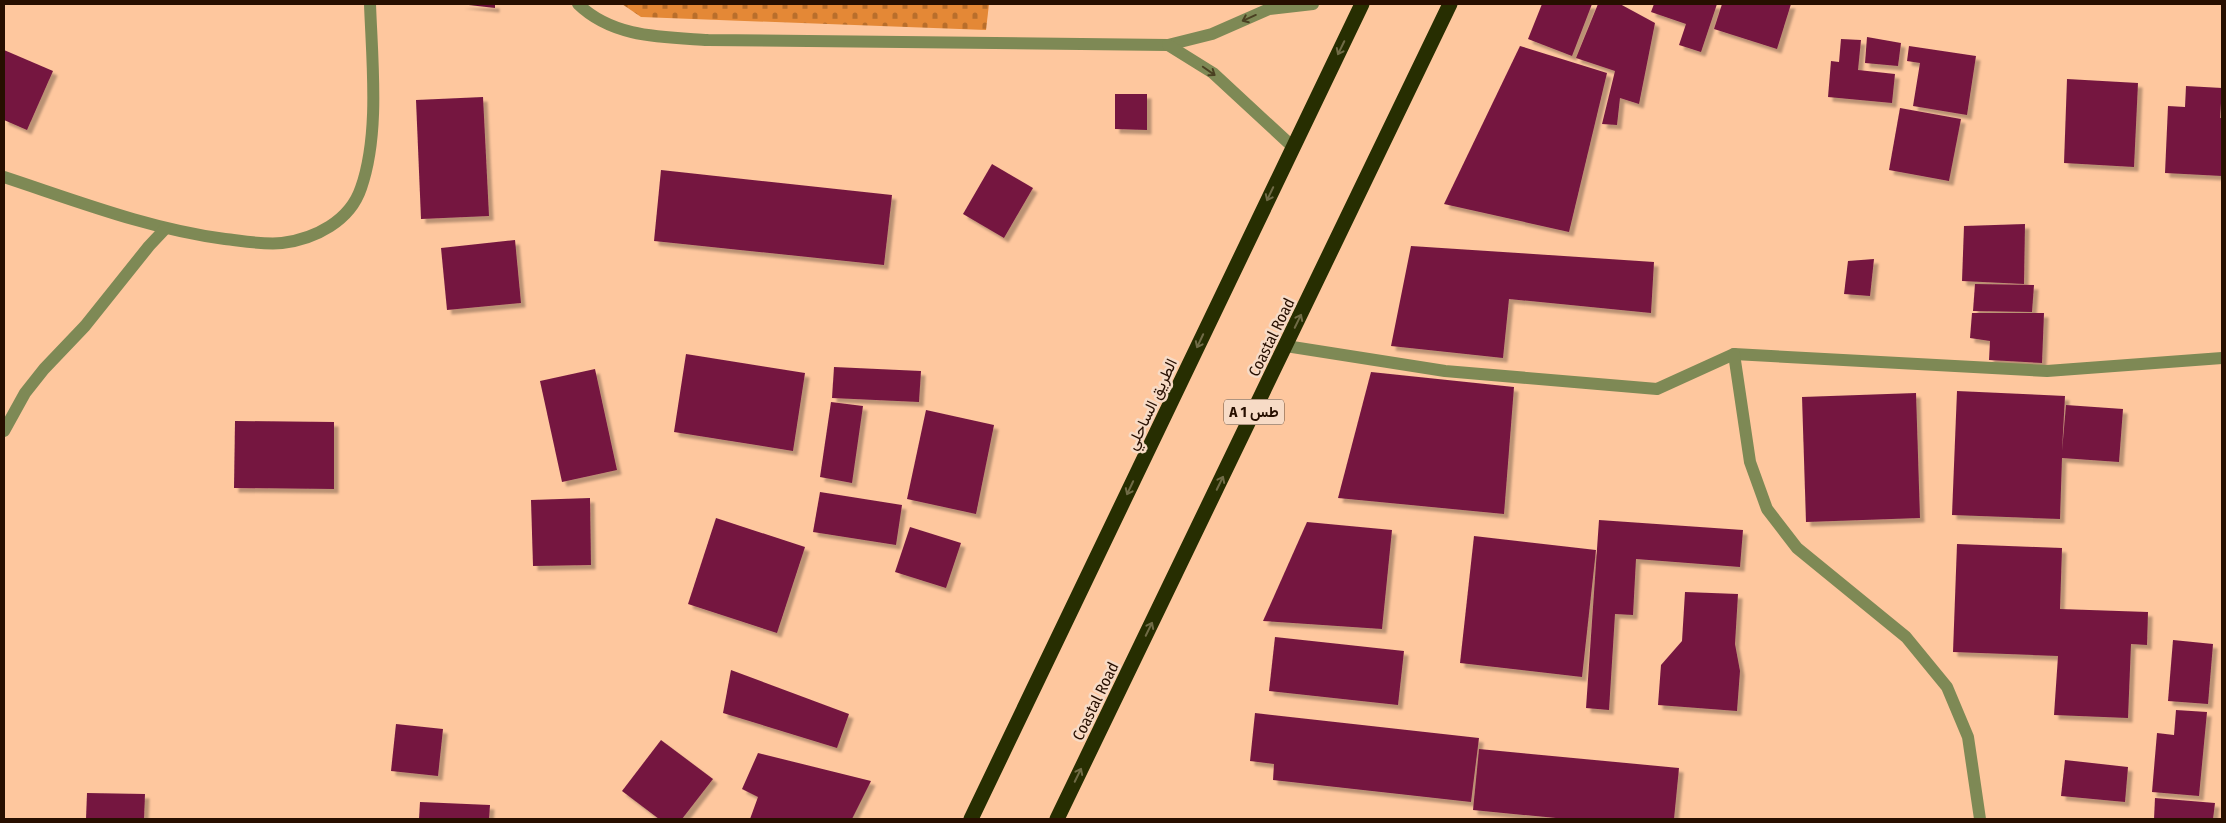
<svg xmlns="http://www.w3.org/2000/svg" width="2226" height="823" viewBox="0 0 2226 823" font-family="'Fira Sans Condensed',Vazirmatn,sans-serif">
<defs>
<pattern id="cemetery-stones" width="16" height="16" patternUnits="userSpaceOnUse" patternTransform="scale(1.25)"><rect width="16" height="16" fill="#e48836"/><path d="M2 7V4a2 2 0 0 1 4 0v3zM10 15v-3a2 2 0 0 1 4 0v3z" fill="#b96e2b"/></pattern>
<filter id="shadow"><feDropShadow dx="4.5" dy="4.5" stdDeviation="1" flood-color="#0004"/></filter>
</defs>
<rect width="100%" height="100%" fill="#fec79e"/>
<polygon fill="url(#cemetery-stones)" points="622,4 989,4 986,30 641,17"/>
<g fill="#741741" filter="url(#shadow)">
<polygon points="460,4 495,4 495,8"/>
<polygon points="1542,4 1592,4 1572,56 1528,39"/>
<polygon points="1598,4 1620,4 1655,23 1639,104 1620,98 1617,125 1602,124 1615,71 1576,58"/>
<polygon points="1654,4 1717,4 1701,52 1679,45 1686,24 1651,12"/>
<polygon points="1722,4 1791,4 1777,49 1714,29"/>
<polygon points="1867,37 1901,43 1898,66 1865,63"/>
<polygon points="1841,39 1861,40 1858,70 1895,74 1892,103 1828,97 1831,61 1839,62"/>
<polygon points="1520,46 1607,73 1569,232 1444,204"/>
<polygon points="1909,46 1976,56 1967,115 1913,106 1920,63 1907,61"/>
<polygon points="4,50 53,71 27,130 4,120"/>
<polygon points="2067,79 2138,83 2134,167 2064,163"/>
<polygon points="2186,86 2222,88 2220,118 2222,118 2222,176 2165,173 2168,106 2185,107"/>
<polygon points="1115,94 1147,94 1147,130 1115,129"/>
<polygon points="483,97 489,216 421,219 416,100"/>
<polygon points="1900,108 1961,119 1949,181 1889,170"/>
<polygon points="992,164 1033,188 1004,238 963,214"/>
<polygon points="661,170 892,195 884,265 654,241"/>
<polygon points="2025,224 2024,284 1962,281 1964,226"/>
<polygon points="515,240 521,303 447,310 441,248"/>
<polygon points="1411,246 1654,262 1651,313 1509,299 1503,358 1391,346"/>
<polygon points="1874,259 1870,296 1844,294 1848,261"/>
<polygon points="1975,284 2034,285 2032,312 1973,311"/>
<polygon points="1972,313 2044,313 2042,363 1989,360 1990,341 1970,338"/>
<polygon points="686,354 805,373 793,451 674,432"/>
<polygon points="834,367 921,371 919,402 832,398"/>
<polygon points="595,369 617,470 562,482 540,381"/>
<polygon points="1371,372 1514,387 1504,514 1338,498"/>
<polygon points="1957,391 2065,396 2062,451 2066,405 2123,409 2119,462 2062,458 2060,519 1952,515"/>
<polygon points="1916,393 1920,518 1806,522 1802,397"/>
<polygon points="831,402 863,406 852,483 820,477"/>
<polygon points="926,410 994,425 976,514 907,499"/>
<polygon points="235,421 334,422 334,489 234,488"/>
<polygon points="820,492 902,505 896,545 813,532"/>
<polygon points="590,498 591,565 533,566 531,500"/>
<polygon points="716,518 805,547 777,633 688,604"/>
<polygon points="1599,520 1743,530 1740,567 1636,559 1633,615 1615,614 1609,710 1586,708"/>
<polygon points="1307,522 1392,530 1382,629 1263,621"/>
<polygon points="910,527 961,543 946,588 895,572"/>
<polygon points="1474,536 1596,550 1582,677 1460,663"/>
<polygon points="1957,544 2062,548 2060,609 2148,612 2147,645 2131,644 2128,718 2054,715 2058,656 1953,652"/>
<polygon points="1685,592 1738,594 1735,644 1740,671 1737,711 1658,705 1661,665 1682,641"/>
<polygon points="1275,637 1404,651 1398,705 1269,691"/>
<polygon points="2173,640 2213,644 2208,704 2168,701"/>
<polygon points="731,670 849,714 837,748 723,713"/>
<polygon points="2176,710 2207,712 2199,796 2152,792 2157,733 2174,735"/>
<polygon points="1255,713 1479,738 1471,802 1273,780 1274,764 1250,761"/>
<polygon points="396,724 443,729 438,776 391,771"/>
<polygon points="661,740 713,779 682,819 659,819 622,791"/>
<polygon points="1479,749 1679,768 1674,819 1566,819 1473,810"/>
<polygon points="758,753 871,781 852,819 750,819 758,797 742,789"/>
<polygon points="2065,760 2128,767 2125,802 2061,796"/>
<polygon points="87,793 145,794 144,819 86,819"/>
<polygon points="2155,798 2215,803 2213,819 2154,819"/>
<polygon points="420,802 490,805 489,819 419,819"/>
</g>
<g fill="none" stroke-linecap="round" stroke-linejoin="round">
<g stroke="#7e8955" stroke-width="12">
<path d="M 578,4 C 613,38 662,37 708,40 L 1168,45 L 1212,34 L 1269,9 L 1313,4"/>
<polyline points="1168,45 1213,73 1293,147"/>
<path d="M 4,177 C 77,201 149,229 225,239 C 243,241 264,245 282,243 C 315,239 350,221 361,188 C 380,134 372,61 370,4"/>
<polyline points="1286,346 1445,371 1657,389 1734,354 2047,371 2222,358"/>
<polyline points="1734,354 1750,462 1767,509 1797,548 1906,637 1947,687 1968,737 1980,819"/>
<polyline points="4,431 25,393 44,369 85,326 149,246 165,229"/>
</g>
<g stroke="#272e01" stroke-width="15">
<polyline points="971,819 1362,4"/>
<polyline points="1057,819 1450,4"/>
</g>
</g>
<defs><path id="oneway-shaft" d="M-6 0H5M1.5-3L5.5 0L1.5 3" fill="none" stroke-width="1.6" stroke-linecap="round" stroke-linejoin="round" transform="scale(1.25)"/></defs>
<g stroke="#4a4022">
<use href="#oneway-shaft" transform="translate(1249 18) rotate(156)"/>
<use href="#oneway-shaft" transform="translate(1209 71) rotate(35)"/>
</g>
<g stroke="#706b46">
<use href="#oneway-shaft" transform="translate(1341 48) rotate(116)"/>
<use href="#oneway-shaft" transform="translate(1270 194) rotate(115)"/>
<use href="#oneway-shaft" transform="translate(1298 321) rotate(-64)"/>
<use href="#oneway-shaft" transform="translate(1200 341) rotate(115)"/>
<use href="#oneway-shaft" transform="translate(1220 483) rotate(-64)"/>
<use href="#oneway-shaft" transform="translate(1130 488) rotate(115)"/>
<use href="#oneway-shaft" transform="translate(1149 629) rotate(-64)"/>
<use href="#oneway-shaft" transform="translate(1078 775) rotate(-64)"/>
</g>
<g text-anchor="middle" stroke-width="5" stroke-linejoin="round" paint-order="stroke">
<rect fill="#f7dbc6" stroke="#654c3b" stroke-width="1" x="1224" y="399.5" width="60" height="25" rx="4"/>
<g font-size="15" font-weight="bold" fill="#270f00">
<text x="1254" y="417">A 1 طس</text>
</g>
<g font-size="16" fill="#270f00" stroke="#f7dbc6">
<text transform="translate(1271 337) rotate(-64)" y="6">Coastal Road</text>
<text transform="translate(1151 404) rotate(-65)" y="6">الطريق الساحلي</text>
<text transform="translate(1095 701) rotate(-64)" y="6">Coastal Road</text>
</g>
</g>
<rect width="2226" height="823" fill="none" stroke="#270f00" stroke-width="10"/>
</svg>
